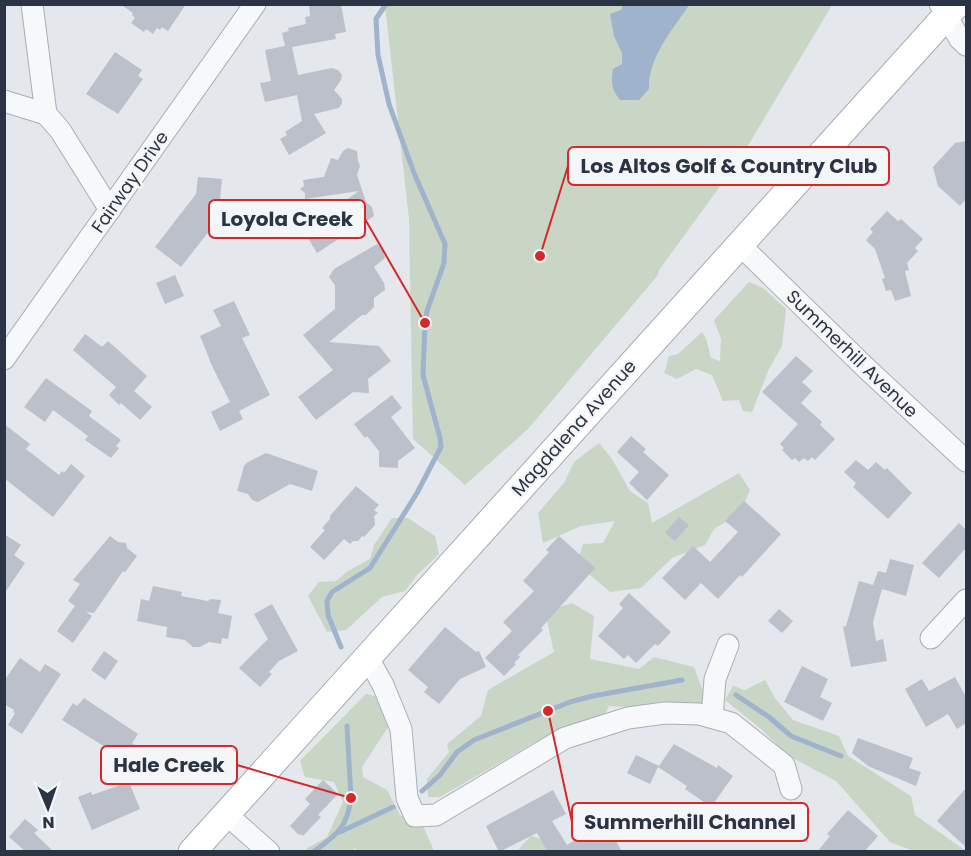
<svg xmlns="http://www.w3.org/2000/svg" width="971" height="856" viewBox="0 0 971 856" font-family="Poppins,sans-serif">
<rect width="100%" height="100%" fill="#e4e7ec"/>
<g fill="#c9d6c5">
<polygon points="385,5 832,5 740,159 659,270 658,275 528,429 465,485 413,439 409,219"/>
<polygon points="749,282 763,288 786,309 782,346 769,369 752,412 743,411 739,400 723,401 712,375 696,369 677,379 664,373 669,356 678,354 702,332 706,338 711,358 720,361 721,339 714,320"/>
<polygon points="599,443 612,459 630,491 648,503 652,523 739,473 750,490 740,513 714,529 705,545 672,558 641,588 610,592 577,564 583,544 603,543 615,521 581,526 543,543 538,513 564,483 574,462"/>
<polygon points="392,518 408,518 435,536 439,554 417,575 405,591 382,597 346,630 327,632 308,596 319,582 336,581 348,571 370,559 374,545"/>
<polygon points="572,603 594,616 590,659 639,669 654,657 694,667 707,702 682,719 650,708 609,706 600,726 534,743 440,797 428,797 427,779 449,752 447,744 481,716 488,690 554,652 545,612"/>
<polygon points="765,680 775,698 793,720 839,736 848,756 911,796 915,815 966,851 914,851 890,842 836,781 789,756 761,729 725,700 733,686 745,690"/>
<polygon points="366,694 383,698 392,721 362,767 363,777 387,790 400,815 424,828 434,851 360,852 354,848 352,851 307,851 306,849 327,837 343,802 334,782 305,777 300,761"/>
<polygon points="531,836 551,842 549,851 516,852"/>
</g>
<path fill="#9fb4cc" d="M 624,4 L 689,5 C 672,31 648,57 649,89 L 639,100 L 620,100 C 611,89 611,82 613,69 L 622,64 L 622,53 L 614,36 L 610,14 L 621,10 Z"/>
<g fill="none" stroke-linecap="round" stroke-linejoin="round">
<g stroke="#9fb4cc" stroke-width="5">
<polyline points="341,647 328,615 327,601 332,592 370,568 417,493 441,447 440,438 423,375 425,323 427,311 444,263 445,244 414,173 389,104 378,55 376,19 386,4"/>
<polyline points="736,695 769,717 791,736 841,756"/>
<polyline points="422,791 440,775 457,752 474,740 570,702 593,696 682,680"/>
<polyline points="340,832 393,807"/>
<path d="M 313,852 C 336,835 347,829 351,798 L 347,726"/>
</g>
</g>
<g fill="#bbc0ca">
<polygon points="120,4 186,4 168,31 162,27 160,30 157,28 153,34 146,29 144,32 131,23 135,18 132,15 133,13"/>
<polygon points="309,4 341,4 346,32 335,34 336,39 292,47 298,75 332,68 338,70 342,75 341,80 334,90 342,99 342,103 339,108 314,114 326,133 289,155 280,139 287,135 285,132 302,121 297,95 265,102 260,83 271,81 265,50 285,46 282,33 289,31 288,28 306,24 305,17 310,16"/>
<polygon points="115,52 142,70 138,76 143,79 118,114 86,94"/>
<polygon points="966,141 966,199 960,206 938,186 933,167 955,143"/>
<polygon points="348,148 357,151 358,161 360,166 357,175 366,202 372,207 374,216 317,253 303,230 359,191 305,199 305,193 300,189 304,186 303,180 324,177 331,158 338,160 343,151"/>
<polygon points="198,177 222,179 220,200 215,200 213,226 181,267 155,247 196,194"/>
<polygon points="887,211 898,221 901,219 923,239 915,248 918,251 907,263 909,270 905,271 911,296 895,301 891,290 886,291 882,279 885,278 875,249 866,240 873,232 870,229"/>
<polygon points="377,244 383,250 385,258 374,267 384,283 385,290 374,298 374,307 366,315 362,315 329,342 379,346 391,361 368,379 369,393 353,392 316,420 298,397 333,370 303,335 335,309 335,285 329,277 334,269"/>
<polygon points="175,275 184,296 165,304 156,283"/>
<polygon points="234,301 250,335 242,338 270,395 239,411 243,419 220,431 211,412 230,402 213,368 200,336 221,326 213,310"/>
<polygon points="85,334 102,347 108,341 147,376 134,391 152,407 140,420 121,403 119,405 109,395 116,387 73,350"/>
<polygon points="796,356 813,371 802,382 812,391 801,403 822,422 820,425 835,439 815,460 812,457 808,461 804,458 799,462 795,458 792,460 782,450 784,448 780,444 798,424 762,392"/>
<polygon points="46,378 92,411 89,416 121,440 116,446 119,448 111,458 85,440 88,436 53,410 45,422 24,407"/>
<polygon points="392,395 402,408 391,417 415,448 398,461 398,468 379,467 379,451 367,436 365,438 354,424"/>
<polygon points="4,424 30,444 26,449 59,475 62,471 64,473 71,464 85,476 53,517 4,478"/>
<polygon points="631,436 646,449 643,452 669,475 647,500 629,483 639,472 617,452"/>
<polygon points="266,453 318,471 312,491 290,484 258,502 252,500 248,494 237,491 244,466 248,462"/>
<polygon points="856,460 868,470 876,462 885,470 887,468 912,493 888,519 853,487 856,483 844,472"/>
<polygon points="356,486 379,505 374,510 378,513 374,516 375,525 364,537 362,536 358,541 353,541 350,544 344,539 324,560 310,547 325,530 322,528 330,519 330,516"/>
<polygon points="744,501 781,534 742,577 740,575 718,599 701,583 685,600 662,578 693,546 710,562 738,532 725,521"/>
<polygon points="679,517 689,525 675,541 665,533"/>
<polygon points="959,523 966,530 966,548 939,578 922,563"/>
<polygon points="4,534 21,545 14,555 25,563 4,594"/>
<polygon points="110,536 118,542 126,543 127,548 137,556 125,572 123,571 94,613 86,612 92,616 73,643 57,631 75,606 68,601 80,584 73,580"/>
<polygon points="559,536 595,568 541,628 543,630 518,655 520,657 514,663 516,664 504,676 485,658 512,631 503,622 534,591 523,581 549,552 546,550"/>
<polygon points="890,559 914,565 906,596 882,589 873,622 876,641 883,639 887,661 851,667 843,627 846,626 859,581 873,585 878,571 886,573"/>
<polygon points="153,586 182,592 181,596 208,601 211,599 221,600 218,613 232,616 228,639 222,638 221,644 209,642 200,647 193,647 185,640 166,637 167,627 137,621 141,599 149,601"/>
<polygon points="629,593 671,632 658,646 655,644 636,663 628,655 624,659 598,636 623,608 619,604"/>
<polygon points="272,604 298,651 279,661 269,672 272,674 260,687 239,668 268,639 254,614"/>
<polygon points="779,609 793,621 782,633 768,621"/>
<polygon points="445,627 476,652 479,651 486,667 460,679 439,704 424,692 428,687 408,670"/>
<polygon points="104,651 118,661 105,680 91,670"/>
<polygon points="20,658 40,672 45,664 61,674 22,734 8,725 15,713 13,712 14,710 4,704 4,681"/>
<polygon points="802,666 828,679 820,697 832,703 823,721 784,702"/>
<polygon points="955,677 966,697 966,723 957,729 948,714 926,727 905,689 922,679 929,691"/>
<polygon points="84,698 138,734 132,743 152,756 142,770 62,720 73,703 77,706"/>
<polygon points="858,738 913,758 909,768 921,772 916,786 868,766 852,753"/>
<polygon points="674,744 717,768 718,765 733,776 711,807 685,789 687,786 658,767 650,784 627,773 636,755 659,766"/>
<polygon points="323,780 338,794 318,815 321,817 303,836 301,834 299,835 290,826 310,804 305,799"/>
<polygon points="129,782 140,809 92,830 78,797 91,792 92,795"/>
<polygon points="966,788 966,847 937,821"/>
<polygon points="553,790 566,814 552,821 567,845 605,821 622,852 548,852 537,833 499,852 486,826"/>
<polygon points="848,810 878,836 864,852 817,852 830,836 827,834"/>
<polygon points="25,819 38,830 34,833 54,852 26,852 9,837"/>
</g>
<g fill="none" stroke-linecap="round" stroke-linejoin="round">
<defs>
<g id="minor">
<polyline points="32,4 46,114"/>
<polyline points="940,4 959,38 966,45"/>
<polyline points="4,101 46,114 60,130 110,210"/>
<polyline points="740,245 866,368 966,461"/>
<polyline points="4,359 255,4"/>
<polyline points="931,638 966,600"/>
<polyline points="368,658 383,685 401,729 407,798 415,816 436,815 565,738 628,718 665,713 699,714 731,723 784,765 791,789"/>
<polyline points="712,717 715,679 728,645"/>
<polyline points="226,814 269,852"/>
</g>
<polyline id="major" points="192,852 957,4"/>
</defs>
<use href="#minor" stroke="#a9aeb7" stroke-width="23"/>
<use href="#major" stroke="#a3abb8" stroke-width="29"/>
<use href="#minor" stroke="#f7f8fa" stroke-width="21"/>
<use href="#major" stroke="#fff" stroke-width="27"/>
</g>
<g text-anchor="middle" stroke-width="5" stroke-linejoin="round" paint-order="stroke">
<g font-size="18" fill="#2b3445" stroke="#f4f6f9">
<text transform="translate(130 182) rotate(-55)" y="6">Fairway Drive</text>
<text transform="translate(852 354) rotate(44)" y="6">Summerhill Avenue</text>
<text transform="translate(574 428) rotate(-48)" y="6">Magdalena Avenue</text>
</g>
</g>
<path fill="none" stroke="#d62828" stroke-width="2" d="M540 256L568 166M425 323L365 219M351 798L237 765M548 711L572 822"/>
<g fill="#d62828" stroke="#f4f6f9" stroke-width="2">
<circle cx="540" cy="256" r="6"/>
<circle cx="425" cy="323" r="6"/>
<circle cx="351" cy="798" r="6"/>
<circle cx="548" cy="711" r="6"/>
</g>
<g fill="#f4f6f9" stroke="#d62828" stroke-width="2">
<rect x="568" y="147" width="321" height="38" rx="6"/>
<rect x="209" y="200" width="156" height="38" rx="6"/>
<rect x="101" y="746" width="136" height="38" rx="6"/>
<rect x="572" y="803" width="236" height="38" rx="6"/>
</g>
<g font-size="20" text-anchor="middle" font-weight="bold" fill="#2b3445">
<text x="729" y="173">Los Altos Golf &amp; Country Club</text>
<text x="287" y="226">Loyola Creek</text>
<text x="169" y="772">Hale Creek</text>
<text x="690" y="829">Summerhill Channel</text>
</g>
<rect width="971" height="856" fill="none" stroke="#2b3445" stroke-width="12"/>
<g transform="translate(48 808) rotate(178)" stroke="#f4f6f9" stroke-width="4.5" paint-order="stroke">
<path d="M0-4.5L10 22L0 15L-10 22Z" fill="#2b3445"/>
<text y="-9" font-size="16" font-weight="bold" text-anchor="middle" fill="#2b3445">N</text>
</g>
</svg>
